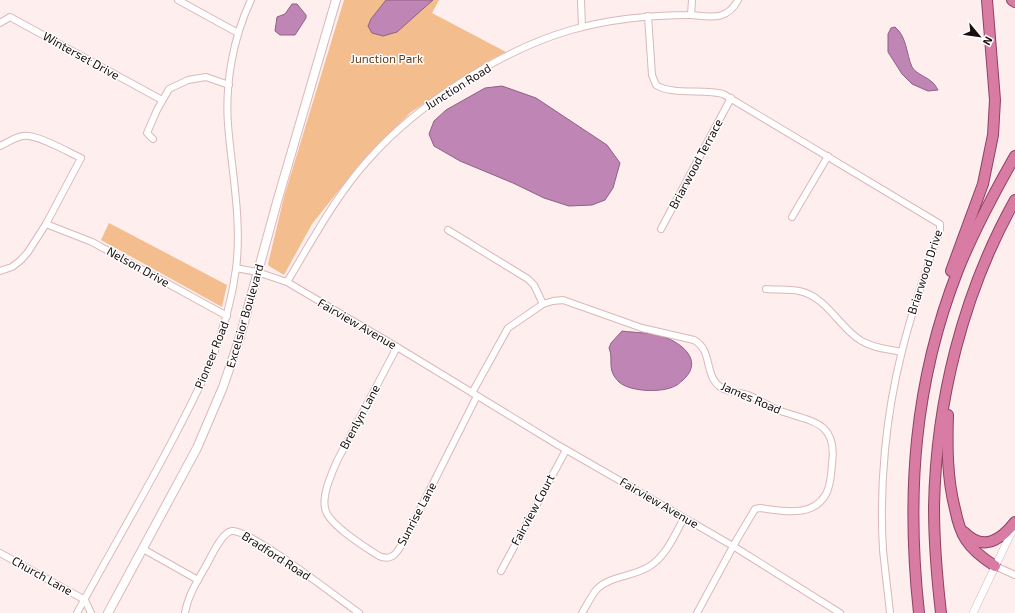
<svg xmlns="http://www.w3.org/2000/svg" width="1015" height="613" viewBox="0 0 1015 613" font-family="'Exo 2',sans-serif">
<rect width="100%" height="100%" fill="#feeeee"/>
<g fill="#f4bd8d">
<polygon points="344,0 439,0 432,13 506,52 490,60 411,112 359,165 312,224 284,275 269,266 268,264 284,197"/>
<polygon points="109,223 227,285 222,307 101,240"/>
</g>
<g fill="#bf85b4" stroke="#8e6182">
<polygon points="386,0 433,0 397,32 383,36 372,33 368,26 371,19"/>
<polygon points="292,4 297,4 306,15 306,18 295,35 280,35 275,31 277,17 285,14"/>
<path d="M 895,27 C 907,37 906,53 912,67 C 916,74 927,77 932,82 C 935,84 936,87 938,90 L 928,91 L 912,84 L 902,74 L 888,52 L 888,34 L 891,28 Z"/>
<polygon points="502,86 536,98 607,145 620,163 613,188 605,200 592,205 569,206 544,198 513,183 460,161 434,146 429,134 434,121 446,110 485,88"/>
<path d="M 622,331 C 636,333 653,332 667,338 C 686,346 703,363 682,381 C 680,382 678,385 675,386 C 662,393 630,392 619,382 C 606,369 614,361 609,348 L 611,343 Z"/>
</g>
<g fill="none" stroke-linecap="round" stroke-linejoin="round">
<defs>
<g id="minor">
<polyline points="178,0 238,33"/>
<polyline points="581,0 582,27"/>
<path d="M 691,15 C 711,17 727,21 738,0"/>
<path d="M 648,16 L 652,75 L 656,85 C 671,95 704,89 723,94 L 940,224 L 940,230 C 926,270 912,310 902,351 C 886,414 879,485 883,550 C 885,571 888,592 890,613"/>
<polyline points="0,23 10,17 162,100"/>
<polyline points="153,139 147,133 157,110 169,89 188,80 206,77 229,85"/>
<path d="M 0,146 C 7,143 15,137 23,136 C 37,134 68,152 81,158 L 46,224 L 28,252 L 21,260 L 12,267 L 0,271"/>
<polyline points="792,217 828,156"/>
<polyline points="46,224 92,242 227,316"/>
<polyline points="661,229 731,98"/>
<polyline points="448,230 528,279 534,285 543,304"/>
<polyline points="236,268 257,272 287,282 397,347 558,445 733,546 840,613"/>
<path d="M 287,282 C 312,241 336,195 369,159 C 417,105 501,50 571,30 C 610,19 651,15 691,15 L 692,0"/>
<path d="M 766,289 C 777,290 789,289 799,291 C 826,296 839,327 860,340 C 872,348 888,349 901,352"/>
<path d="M 397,347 L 337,461 C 332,473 322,494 325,508 C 327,524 365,547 379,556 C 393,562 397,552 404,541 L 477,396"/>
<path d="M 472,393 L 508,328 L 543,304 L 553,301 L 563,300 L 642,328 L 694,340 C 714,351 703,377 722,388 C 729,393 740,392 748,395 C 758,399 768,406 778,410 C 810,422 838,420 832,464 C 831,474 831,485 826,494 C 813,518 783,511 760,508 L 755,509 L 736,541 L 697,613"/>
<polyline points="143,549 198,580"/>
<polyline points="0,553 85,600 91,613"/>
<polyline points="995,566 1015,575"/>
<polyline points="501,571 566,450"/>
<path d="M 77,613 C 108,556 141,500 171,443 C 202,384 227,336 236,269 C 242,221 232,173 228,125 C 225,83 233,38 251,0"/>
<path d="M 185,613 C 188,595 198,580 207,564 C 212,555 222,532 232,531 C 250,529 339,599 359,613"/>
<path d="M 582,613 C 587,605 591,596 597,589 C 611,575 634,577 650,566 C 667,555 675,534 684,518"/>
</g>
<polyline id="tertiary" points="973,613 1014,527"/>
<polyline id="secondary" points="108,613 197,448 223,387 240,337 277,202 336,0"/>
<g id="trunk">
<polyline points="1012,0 1015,2"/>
<polyline points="951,271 983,184 993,135 995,100 987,0"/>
<path d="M 948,415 C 947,446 947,478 955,509 C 957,519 960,531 966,540 C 973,551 984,559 995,566"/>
<path d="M 964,532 C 983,552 1001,540 1015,522"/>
<path d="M 919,613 C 906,494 914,382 958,270 C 974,230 994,193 1015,156"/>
<path d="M 941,613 C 937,578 934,543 934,507 C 936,401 963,293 1015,200"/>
</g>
</defs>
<use href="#minor" stroke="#dcb7b8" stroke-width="8"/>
<use href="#tertiary" stroke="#dcb7b8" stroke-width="8"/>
<use href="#secondary" stroke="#dcb7b8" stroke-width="10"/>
<use href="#trunk" stroke="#904161" stroke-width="12"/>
<use href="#minor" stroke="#fff" stroke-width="6"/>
<use href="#tertiary" stroke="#fff" stroke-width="7"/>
<use href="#secondary" stroke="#fff" stroke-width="8"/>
<use href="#trunk" stroke="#d87ca4" stroke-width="10"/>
</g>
<g text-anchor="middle" stroke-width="3" stroke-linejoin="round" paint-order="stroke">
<g font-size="12" fill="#1b0e0f" stroke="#fff">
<text transform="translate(81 56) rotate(29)" y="4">Winterset Drive</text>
<text transform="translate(458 87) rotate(-32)" y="4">Junction Road</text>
<text transform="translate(696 164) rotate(-62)" y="4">Briarwood Terrace</text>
<text transform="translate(138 267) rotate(29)" y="4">Nelson Drive</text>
<text transform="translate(925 272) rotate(-72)" y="4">Briarwood Drive</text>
<text transform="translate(245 316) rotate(-74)" y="4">Excelsior Boulevard</text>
<text transform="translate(357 324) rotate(30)" y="4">Fairview Avenue</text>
<text transform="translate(212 355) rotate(-68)" y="4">Pioneer Road</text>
<text transform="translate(751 398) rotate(23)" y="4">James Road</text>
<text transform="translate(360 417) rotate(-62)" y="4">Brenlyn Lane</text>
<text transform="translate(659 503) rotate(30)" y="4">Fairview Avenue</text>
<text transform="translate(533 510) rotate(-62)" y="4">Fairview Court</text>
<text transform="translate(417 514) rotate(-62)" y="4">Sunrise Lane</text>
<text transform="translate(276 556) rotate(33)" y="4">Bradford Road</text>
<text transform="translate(42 576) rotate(29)" y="4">Church Lane</text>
</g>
<g font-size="12" fill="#66401a" stroke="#fff">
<text x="387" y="63">Junction Park</text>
</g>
</g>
<g transform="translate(979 36) rotate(119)" stroke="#ffffff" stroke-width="3" paint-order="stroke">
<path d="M0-3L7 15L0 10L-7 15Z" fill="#1b0e0f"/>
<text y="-6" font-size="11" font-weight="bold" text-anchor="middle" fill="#1b0e0f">N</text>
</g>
</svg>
